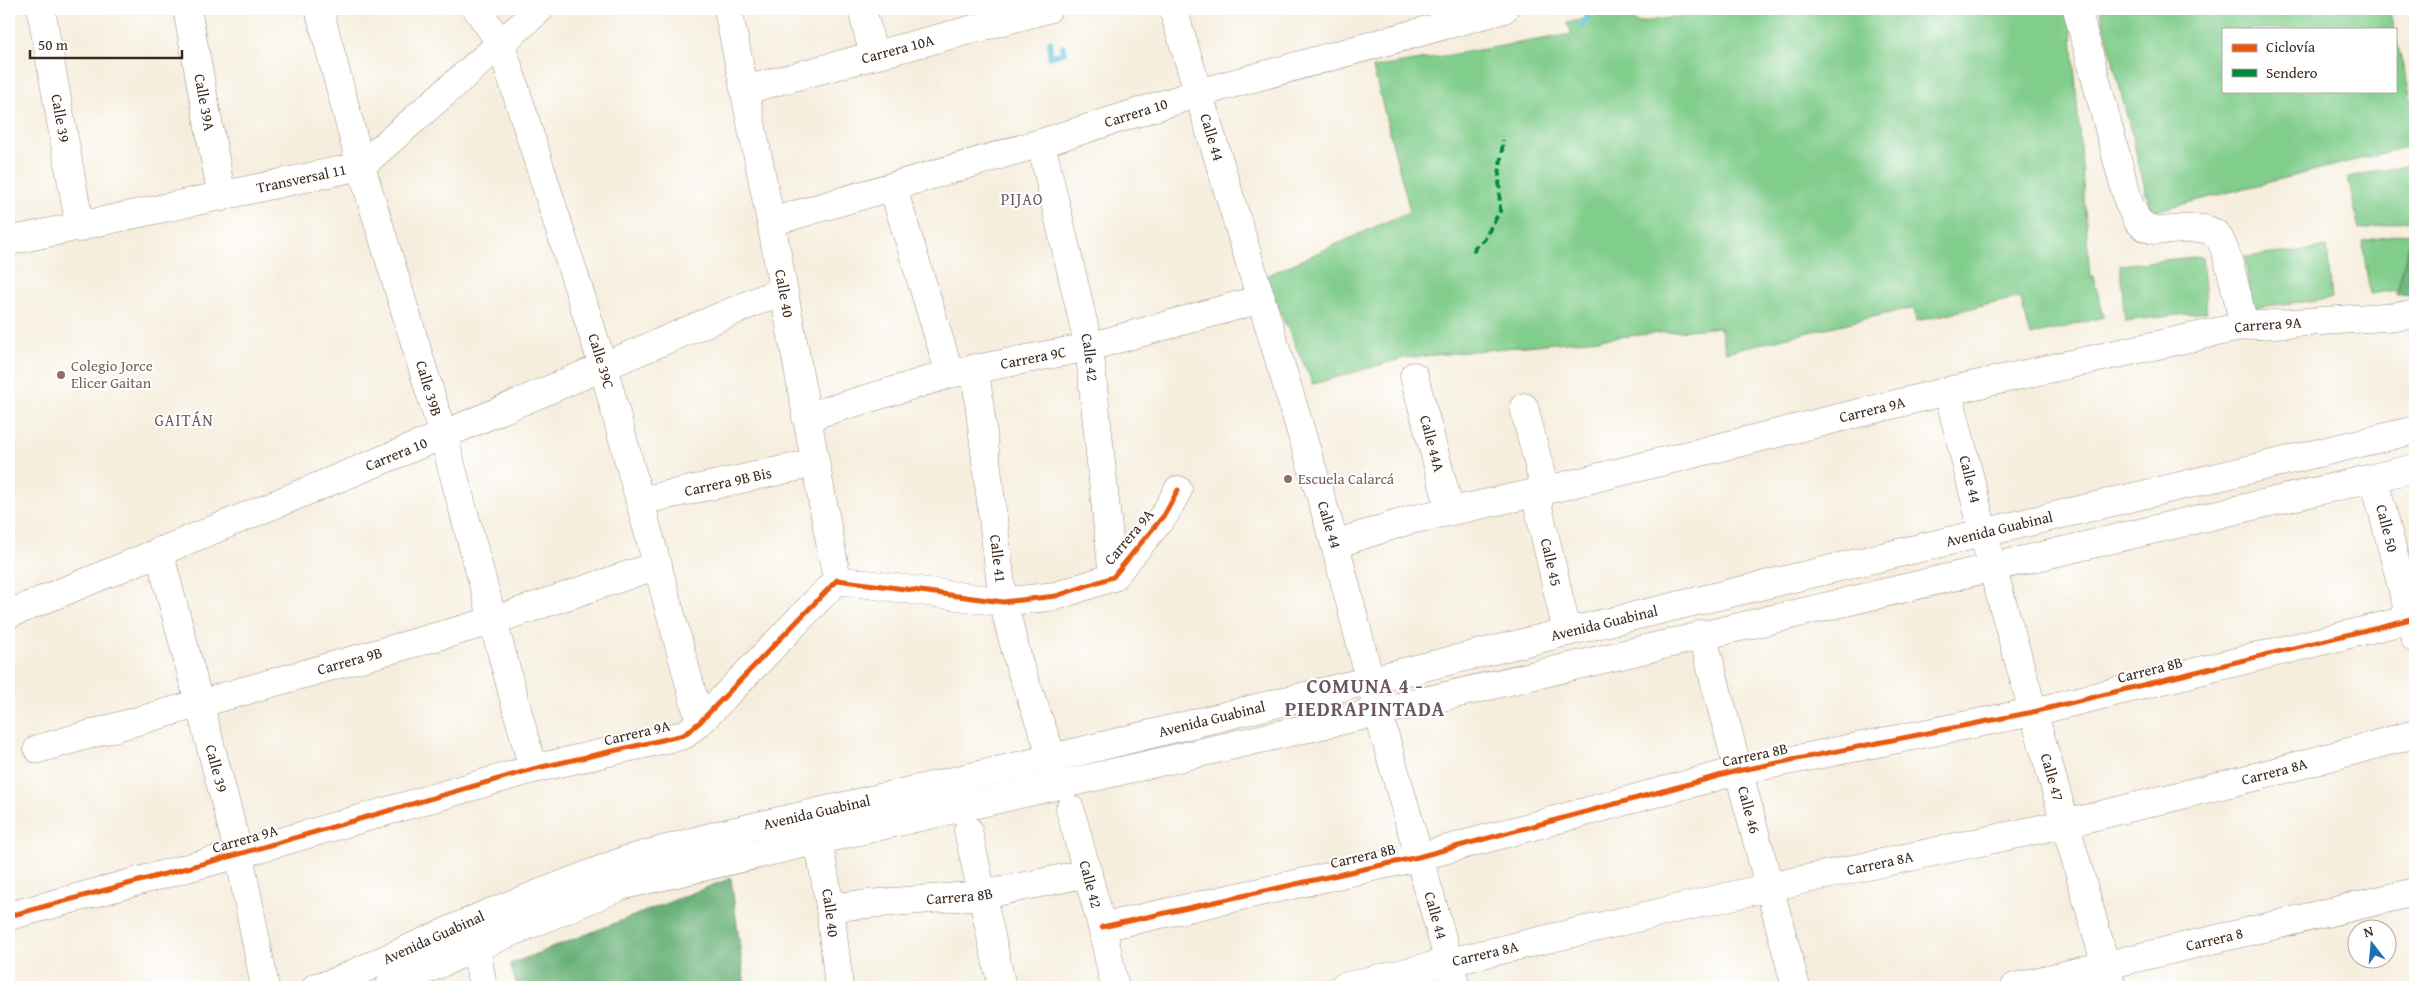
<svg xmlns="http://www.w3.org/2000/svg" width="2424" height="996" viewBox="0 0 2424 996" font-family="'Gentium Book Plus',serif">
<rect width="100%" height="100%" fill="#fff"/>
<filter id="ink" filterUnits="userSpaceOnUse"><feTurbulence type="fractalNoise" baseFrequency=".02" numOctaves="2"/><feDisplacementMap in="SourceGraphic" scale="10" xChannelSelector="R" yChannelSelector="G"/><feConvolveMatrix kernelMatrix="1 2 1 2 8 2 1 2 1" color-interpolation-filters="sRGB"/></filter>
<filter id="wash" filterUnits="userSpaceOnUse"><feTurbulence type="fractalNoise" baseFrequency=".0096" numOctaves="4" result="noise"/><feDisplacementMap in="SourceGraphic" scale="20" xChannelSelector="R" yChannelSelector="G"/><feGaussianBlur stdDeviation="1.12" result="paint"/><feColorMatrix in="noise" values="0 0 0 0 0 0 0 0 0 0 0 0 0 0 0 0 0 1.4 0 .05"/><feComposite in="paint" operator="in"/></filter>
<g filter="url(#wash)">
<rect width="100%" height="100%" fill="#f6eedd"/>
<g fill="#81cd8b" stroke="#5e7c54">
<polygon points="1721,9 2070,9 2090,276 2093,276 2104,317 2031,336 2020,297 1917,321 1914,309 1902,310 1726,352 1720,327 1404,358 1313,384 1264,277 1410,211 1373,68 1572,34 1567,23 1618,11 1638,23"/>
<polygon points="2100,9 2389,9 2394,29 2223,29 2223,91 2395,91 2395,34 2415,114 2415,145 2151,212"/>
<polygon points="2415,164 2415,219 2359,230 2348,177"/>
<polygon points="2415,232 2415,287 2370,294 2362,241"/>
<polygon points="2327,248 2332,298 2251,308 2245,257"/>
<polygon points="2202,256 2207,312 2125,321 2120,265"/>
</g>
<g fill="#68b077" stroke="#526d4a">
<polygon points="2415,221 2415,294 2396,295"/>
<polygon points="731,878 745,987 517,987 510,964"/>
</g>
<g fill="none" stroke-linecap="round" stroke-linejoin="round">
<g stroke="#5ac2d7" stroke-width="6">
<polyline points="1582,26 1591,9"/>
<polyline points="1050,42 1050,57 1065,52 1063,47"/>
</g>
</g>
</g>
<g filter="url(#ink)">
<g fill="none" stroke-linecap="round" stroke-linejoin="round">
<defs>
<g id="minor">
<path id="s1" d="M 41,9 L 80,228"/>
<path id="s2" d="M 187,9 L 222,197"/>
<path id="s3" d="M 319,9 L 361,166 L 443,435 L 533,769"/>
<path id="s4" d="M 477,9 L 501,44 L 603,366 L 700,722"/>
<path id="s5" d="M 728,9 L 771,222 L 837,580"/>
<polyline points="862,9 874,56"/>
<path id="s6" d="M 1173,9 L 1335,544 L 1378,712 L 1456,987"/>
<path d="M 2077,9 L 2129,204 C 2132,209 2135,216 2138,221 C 2156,243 2194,218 2216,234 C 2227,243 2240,309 2244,326"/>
<path id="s7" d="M 745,90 L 1048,9"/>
<path id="s8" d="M 1041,143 L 1089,347 L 1113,577"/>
<polyline points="893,188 950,374"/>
<path id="s9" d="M 771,222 L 1041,143 L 1199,93 L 1504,9"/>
<path id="s10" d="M 9,241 L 361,166 L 540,9"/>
<path id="s11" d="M 975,368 L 1003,602 L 1020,667 L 1048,745"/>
<path id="s12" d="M 1414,376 L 1450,511"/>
<path id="s13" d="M 1948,391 L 1992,567 L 2112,987"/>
<polyline points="1524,407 1545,490"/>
<path id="s14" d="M 806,417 L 950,374 L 1089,347 L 1261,299"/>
<path id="s15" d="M 2374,478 L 2415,638"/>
<path id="s16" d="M 1535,493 L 1567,632"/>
<path id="s17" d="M 640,501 L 815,463"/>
<path id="s18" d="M 1335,544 L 1410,520 L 1535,493 L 1948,391 L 2244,326 L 2415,315"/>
<path id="s19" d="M 159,551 L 239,854 L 265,987"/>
<path id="s20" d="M 9,614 L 443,435 L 783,290"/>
<path id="s21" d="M 1702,634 L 1796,987"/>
<path id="s22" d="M 38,749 L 492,621 L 658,565"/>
<path id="s23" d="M 1070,809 L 1102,927 L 1115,987"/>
<polyline points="968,830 1002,987"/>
<path id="s24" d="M 818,839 L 830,907 L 839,987"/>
<path id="s25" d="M 830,907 L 982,895 L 1088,873"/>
<polyline points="9,916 239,854 533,769 684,735 700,722 837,580 1003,602 1056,596 1113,577 1165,514 1178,490"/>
<polyline points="1102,927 1418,857 1737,771 2033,712 2415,618"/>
<polyline points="476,947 483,987"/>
<path id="s26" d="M 1343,987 L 1769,887 L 2064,824 L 2263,775 L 2415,734"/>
<path id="s27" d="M 2014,987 L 2415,892"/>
</g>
<g id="major">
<path id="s28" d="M 316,987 L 330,984 L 484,915 L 626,860 L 714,836 L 1053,758 L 1567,632 L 2415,430"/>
<polyline points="389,987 476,947 624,885 1378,712 2415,468"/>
</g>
</defs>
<use href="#minor" stroke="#988c7e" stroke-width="29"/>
<use href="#major" stroke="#988c7e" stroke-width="29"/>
<use href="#minor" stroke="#fff" stroke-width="28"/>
<use href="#major" stroke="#fff" stroke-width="28"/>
<polyline stroke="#00873e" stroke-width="4" stroke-dasharray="8 4" stroke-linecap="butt" points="1474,252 1475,247 1484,240 1500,211 1499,176 1503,140"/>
<defs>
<g id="cycleway">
<polyline points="9,916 239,854 533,769 684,735 700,722 837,580 1003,602 1056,596 1113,577 1165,514 1178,490"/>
<polyline points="1102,927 1418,857 1737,771 2033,712 2415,618"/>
</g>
</defs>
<use href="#cycleway" stroke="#fff" stroke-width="8"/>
<use href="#cycleway" stroke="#e8590c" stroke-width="5"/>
</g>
</g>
<g fill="#8d6e63" stroke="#fff" stroke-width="2">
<circle cx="61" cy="375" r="5"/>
<circle cx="1288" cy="479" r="5"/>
</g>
<g text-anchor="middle" stroke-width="4" stroke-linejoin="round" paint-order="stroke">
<g font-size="15" fill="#3b2a1e" stroke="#fff">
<text dy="5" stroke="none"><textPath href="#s7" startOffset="158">Carrera 10A</textPath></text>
<text dy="5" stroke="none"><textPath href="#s2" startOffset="95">Calle 39A</textPath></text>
<text dy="5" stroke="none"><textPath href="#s9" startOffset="381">Carrera 10</textPath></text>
<text dy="5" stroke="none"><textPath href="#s1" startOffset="111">Calle 39</textPath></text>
<text dy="5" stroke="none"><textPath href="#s6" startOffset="134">Calle 44</textPath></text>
<text dy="5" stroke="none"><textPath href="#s10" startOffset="299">Transversal 11</textPath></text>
<text dy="5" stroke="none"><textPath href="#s5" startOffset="290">Calle 40</textPath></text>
<text dy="5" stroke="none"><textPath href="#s18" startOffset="959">Carrera 9A</textPath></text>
<text dy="5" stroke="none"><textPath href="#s14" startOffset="235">Carrera 9C</textPath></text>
<text dy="5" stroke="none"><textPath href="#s8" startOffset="220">Calle 42</textPath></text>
<text dy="5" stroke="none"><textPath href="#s4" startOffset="375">Calle 39C</textPath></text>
<text dy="5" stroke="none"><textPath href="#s3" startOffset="395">Calle 39B</textPath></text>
<text dy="5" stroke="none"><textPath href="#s18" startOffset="554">Carrera 9A</textPath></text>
<text dy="5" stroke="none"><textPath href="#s12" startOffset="70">Calle 44A</textPath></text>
<text dy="5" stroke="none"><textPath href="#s20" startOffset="419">Carrera 10</textPath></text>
<text dy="5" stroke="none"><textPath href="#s13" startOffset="91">Calle 44</textPath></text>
<text dy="5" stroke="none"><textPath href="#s17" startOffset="90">Carrera 9B Bis</textPath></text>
<text dy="5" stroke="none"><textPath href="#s6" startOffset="539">Calle 44</textPath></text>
<text dy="5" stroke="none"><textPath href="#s28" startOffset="1748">Avenida Guabinal</textPath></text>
<text dy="5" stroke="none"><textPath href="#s15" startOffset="52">Calle 50</textPath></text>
<text transform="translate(1129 537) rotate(-50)" y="5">Carrera 9A</text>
<text dy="5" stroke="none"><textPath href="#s11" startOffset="192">Calle 41</textPath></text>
<text dy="5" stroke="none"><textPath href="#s16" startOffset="71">Calle 45</textPath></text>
<text dy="5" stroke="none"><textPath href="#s28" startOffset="1342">Avenida Guabinal</textPath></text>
<text dy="5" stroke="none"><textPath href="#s22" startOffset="324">Carrera 9B</textPath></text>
<text transform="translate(2150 670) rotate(-14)" y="5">Carrera 8B</text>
<text dy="5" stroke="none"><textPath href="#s28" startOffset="938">Avenida Guabinal</textPath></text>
<text transform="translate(637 733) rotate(-13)" y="5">Carrera 9A</text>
<text transform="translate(1755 755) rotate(-12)" y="5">Carrera 8B</text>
<text dy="5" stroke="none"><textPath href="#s19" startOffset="225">Calle 39</textPath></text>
<text dy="5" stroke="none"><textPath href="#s26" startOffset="956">Carrera 8A</textPath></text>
<text dy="5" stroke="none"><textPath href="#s13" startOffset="400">Calle 47</textPath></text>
<text dy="5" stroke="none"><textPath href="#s21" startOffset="182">Calle 46</textPath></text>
<text dy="5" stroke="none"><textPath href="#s28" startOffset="532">Avenida Guabinal</textPath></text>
<text transform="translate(245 839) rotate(-16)" y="5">Carrera 9A</text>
<text transform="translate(1363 856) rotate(-13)" y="5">Carrera 8B</text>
<text dy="5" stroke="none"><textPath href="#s26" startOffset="551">Carrera 8A</textPath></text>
<text dy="5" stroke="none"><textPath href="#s23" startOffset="78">Calle 42</textPath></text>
<text dy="5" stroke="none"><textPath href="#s25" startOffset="130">Carrera 8B</textPath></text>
<text dy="5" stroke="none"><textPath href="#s24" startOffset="75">Calle 40</textPath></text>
<text dy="5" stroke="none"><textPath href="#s6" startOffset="944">Calle 44</textPath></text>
<text dy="5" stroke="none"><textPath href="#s28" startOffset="128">Avenida Guabinal</textPath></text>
<text dy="5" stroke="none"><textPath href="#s27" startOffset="206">Carrera 8</textPath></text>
<text dy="5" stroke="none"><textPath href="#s26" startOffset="146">Carrera 8A</textPath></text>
</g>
<g font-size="15" fill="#785e54" stroke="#fff" text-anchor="start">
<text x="71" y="371">Colegio Jorce<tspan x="71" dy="17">Elicer Gaitan</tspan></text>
<text x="1298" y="484">Escuela Calarcá</text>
</g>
<g font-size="16" letter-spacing="1" fill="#6a5562" stroke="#fff">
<text x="1022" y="205">PIJAO</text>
<text x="184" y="426">GAITÁN</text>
</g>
<g font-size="20" font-weight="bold" letter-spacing="1" fill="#6a5562" stroke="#fff">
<text x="1365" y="693">COMUNA 4 -<tspan x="1365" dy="23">PIEDRAPINTADA</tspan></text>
</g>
</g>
<rect width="2424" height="996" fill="none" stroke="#fff" stroke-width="30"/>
<rect x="2222" y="28" width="175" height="65" fill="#ffffff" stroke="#b1aaa5"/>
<rect x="2232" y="44" width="25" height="8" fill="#e8590c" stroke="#b1aaa5"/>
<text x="2266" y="52" font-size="15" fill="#3b2a1e">Ciclovía</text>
<rect x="2232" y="69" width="25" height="8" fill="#00873e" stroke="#b1aaa5"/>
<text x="2266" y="78" font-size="15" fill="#3b2a1e">Sendero</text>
<g transform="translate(2372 944) rotate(344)"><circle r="24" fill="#ffffff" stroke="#b1aaa5"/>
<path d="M0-4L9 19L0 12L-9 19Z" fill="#1f6fb2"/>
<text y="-8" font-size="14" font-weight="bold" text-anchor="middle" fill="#3b2a1e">N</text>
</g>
<path d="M30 50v8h152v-8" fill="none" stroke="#3b2a1e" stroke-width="2.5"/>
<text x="38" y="50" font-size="15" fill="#3b2a1e" stroke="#ffffff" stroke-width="4" paint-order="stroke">50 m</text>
</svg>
